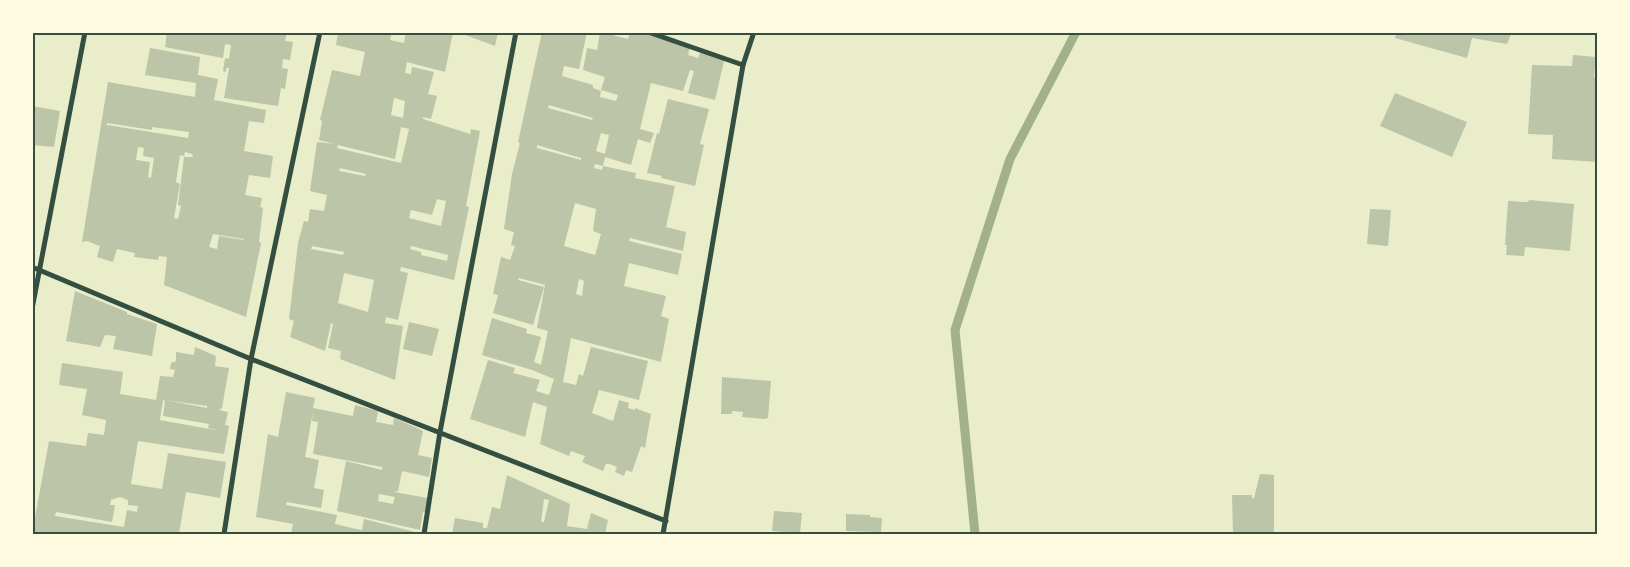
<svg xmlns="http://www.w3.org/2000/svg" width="1630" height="567" viewBox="0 0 1630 567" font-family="'Roboto Serif',serif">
<rect width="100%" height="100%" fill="#e9edc9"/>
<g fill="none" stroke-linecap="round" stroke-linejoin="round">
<polyline stroke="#a3b18a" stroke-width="9" points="975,534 955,330 1010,159 1076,32"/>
</g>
<g fill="#bcc5a7" fill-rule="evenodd">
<polygon points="167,32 287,32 285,41 293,42 290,60 283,59 282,68 288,69 285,89 281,88 278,106 224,98 229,68 226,68 226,72 223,71 225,58 229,59 231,45 225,44 223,58 165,47"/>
<path d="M 338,32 L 392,32 L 390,40 L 404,43 L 406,32 L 453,32 L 445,72 L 407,62 L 405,73 L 411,74 L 412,67 L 434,72 L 428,94 L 437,96 L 431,119 L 423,117 L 423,119 L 470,134 L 471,129 L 480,131 L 466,206 L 469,207 L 454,280 L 401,267 L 400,271 L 408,273 L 398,320 L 386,317 L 385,323 L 403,326 L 395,380 L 340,359 L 341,351 L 328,348 L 333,324 L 331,323 L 325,351 L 290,337 L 294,321 L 289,319 L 298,243 L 304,221 L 308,222 L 310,209 L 324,211 L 327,195 L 310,191 L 317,142 L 334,144 L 319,140 L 322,121 L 320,120 L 332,70 L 360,76 L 365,52 L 336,45 ZM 394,98 L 405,101 L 403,118 L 391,115 ZM 401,127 L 409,129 L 401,163 L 337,148 L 338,145 L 395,159 ZM 340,168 L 366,174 L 365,176 L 339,171 ZM 437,199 L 446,201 L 441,226 L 409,218 L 411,210 L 432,215 ZM 312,246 L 344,252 L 343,255 L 311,249 ZM 411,246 L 448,255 L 447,261 L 421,255 L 421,252 L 410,249 ZM 344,273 L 374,280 L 368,312 L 338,303 Z"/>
<polygon points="498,32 495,46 460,33 460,32"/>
<path d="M 542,32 L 587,32 L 579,69 L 564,66 L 562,76 L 593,85 L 593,88 L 601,91 L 600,97 L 616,101 L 618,95 L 601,90 L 605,77 L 583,70 L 587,48 L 597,50 L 600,32 L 628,39 L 630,32 L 641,32 L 690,47 L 688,55 L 698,58 L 701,50 L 725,57 L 715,100 L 688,93 L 694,71 L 690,70 L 683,91 L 651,83 L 640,129 L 654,133 L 650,143 L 638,139 L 631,165 L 605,157 L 603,166 L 595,164 L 594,168 L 602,170 L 603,166 L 636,173 L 635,178 L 675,186 L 666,227 L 686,232 L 683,251 L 630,238 L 629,241 L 682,254 L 678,275 L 629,263 L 624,286 L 666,296 L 661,316 L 669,319 L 661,362 L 571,338 L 563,382 L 576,385 L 579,374 L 583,376 L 591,347 L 648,361 L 639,400 L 599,390 L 592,413 L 613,421 L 619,400 L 629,403 L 628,408 L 635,410 L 635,408 L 651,414 L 645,448 L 641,446 L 632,472 L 626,470 L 624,476 L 615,472 L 617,467 L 610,464 L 606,464 L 603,471 L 582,462 L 585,456 L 571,451 L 569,456 L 540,444 L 547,407 L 533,402 L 525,437 L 470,419 L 488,360 L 515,368 L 513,373 L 540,380 L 536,391 L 549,395 L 554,379 L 532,370 L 482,355 L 492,318 L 527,329 L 526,333 L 541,337 L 534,362 L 541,365 L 548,331 L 537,328 L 545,285 L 519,278 L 518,280 L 544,287 L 533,325 L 493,313 L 498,295 L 493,294 L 501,257 L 510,260 L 515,246 L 511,245 L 514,232 L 504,229 L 512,174 L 520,143 L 518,142 ZM 549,105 L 593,118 L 592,120 L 548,108 ZM 601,133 L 609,135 L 605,154 L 596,151 ZM 537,145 L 581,158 L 581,160 L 537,148 ZM 575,203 L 596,209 L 593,231 L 601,234 L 595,255 L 564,246 ZM 579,279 L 584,281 L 582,296 L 576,294 Z"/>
<polygon points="1397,32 1512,32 1507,44 1472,38 1467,58 1395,38"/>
<path d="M 150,48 L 200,57 L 198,75 L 218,79 L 214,100 L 266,110 L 264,123 L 249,121 L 244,151 L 273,156 L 270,178 L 249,175 L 245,195 L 262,198 L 260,207 L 263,208 L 259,242 L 261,243 L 246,317 L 164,285 L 167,257 L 159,256 L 158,260 L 134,257 L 135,253 L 117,249 L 113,262 L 97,257 L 100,246 L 87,241 L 82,242 L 108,82 L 195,97 L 196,83 L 145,75 ZM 107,123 L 152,130 L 152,127 L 189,132 L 188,138 L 107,125 ZM 138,147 L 144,148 L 143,156 L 154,158 L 151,178 L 148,177 L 150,162 L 136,160 ZM 185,152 L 192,154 L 193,157 L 184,157 L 178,205 L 181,206 L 178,219 L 174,218 L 180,184 L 176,182 L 180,155 L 184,156 ZM 213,234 L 244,239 L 244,240 L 219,236 L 217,249 L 209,247 Z"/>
<polygon points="1573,55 1596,57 1594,77 1598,77 1598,162 1552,159 1553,135 1528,134 1532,65 1572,66"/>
<polygon points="1395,93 1467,122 1452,157 1380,126"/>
<polygon points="668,99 709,109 700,144 704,145 695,186 661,178 662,176 647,173 657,133 659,134"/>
<polygon points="32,106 60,111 54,147 32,145"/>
<polygon points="1529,200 1574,204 1570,251 1525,247 1524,256 1506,255 1507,245 1505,245 1508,201 1528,202"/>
<polygon points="1370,209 1391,210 1388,246 1367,244"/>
<polygon points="75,291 127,312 127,314 157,324 152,356 113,349 116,336 105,335 100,347 66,341"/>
<polygon points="409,322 439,329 432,356 403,349"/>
<path d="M 195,347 L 216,356 L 215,366 L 229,368 L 222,408 L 219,410 L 228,412 L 225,425 L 229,426 L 224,454 L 138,441 L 131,484 L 162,489 L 168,453 L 226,462 L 220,498 L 186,492 L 179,534 L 32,534 L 49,441 L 86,446 L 88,433 L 104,435 L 106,420 L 82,415 L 87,389 L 59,385 L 62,363 L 123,372 L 120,394 L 156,400 L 160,376 L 173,377 L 175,370 L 170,369 L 171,363 L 176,361 L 176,352 L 194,355 ZM 163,400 L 165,401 L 163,416 L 209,424 L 208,428 L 220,431 L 160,420 ZM 165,400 L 207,406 L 207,408 ZM 120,497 L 128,500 L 128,505 L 138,506 L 137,512 L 127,510 L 124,527 L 55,516 L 56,512 L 112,522 L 115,505 L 110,505 L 111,500 Z"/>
<polygon points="722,377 771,381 768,418 765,419 742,417 743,412 732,411 732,414 721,414"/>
<path d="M 286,392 L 315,398 L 313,408 L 353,416 L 355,405 L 378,411 L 376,422 L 393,425 L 394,418 L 415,427 L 423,431 L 418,455 L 432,458 L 429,477 L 402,471 L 398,491 L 394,492 L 428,498 L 425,512 L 423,512 L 420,530 L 337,511 L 346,461 L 382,470 L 382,467 L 313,454 L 318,422 L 312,421 L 313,411 L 305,457 L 319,460 L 314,488 L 324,490 L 321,508 L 287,502 L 286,505 L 337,515 L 335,524 L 356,529 L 362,530 L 364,519 L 423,534 L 291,534 L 293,524 L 256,517 L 268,434 L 278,437 ZM 379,494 L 395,497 L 393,504 L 378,501 Z"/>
<polygon points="1260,474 1274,475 1274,534 1233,534 1232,495 1252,495 1252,498 1254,498"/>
<path d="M 507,475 L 570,504 L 567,526 L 587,529 L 591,513 L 608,520 L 605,534 L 452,534 L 455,518 L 483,523 L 483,528 L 487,528 L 492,507 L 500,509 ZM 544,499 L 549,500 L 544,522 L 541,522 Z"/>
<polygon points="774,511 802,513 800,533 772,531"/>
<polygon points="846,514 870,515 870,517 882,518 881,532 846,531"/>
</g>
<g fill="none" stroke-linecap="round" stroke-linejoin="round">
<g stroke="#344e41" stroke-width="5">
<polyline points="648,32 743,65"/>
<polyline points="32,267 251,359 666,521"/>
<polyline points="32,309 85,32"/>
<polyline points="224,534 251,359 320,32"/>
<polyline points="424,534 440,432 516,32"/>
<polyline points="663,534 743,65 754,32"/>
</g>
</g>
<rect width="1630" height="567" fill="none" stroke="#fefae0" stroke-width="68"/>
<rect x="34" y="34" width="1562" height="499" fill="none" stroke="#344e41" stroke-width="2"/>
</svg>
